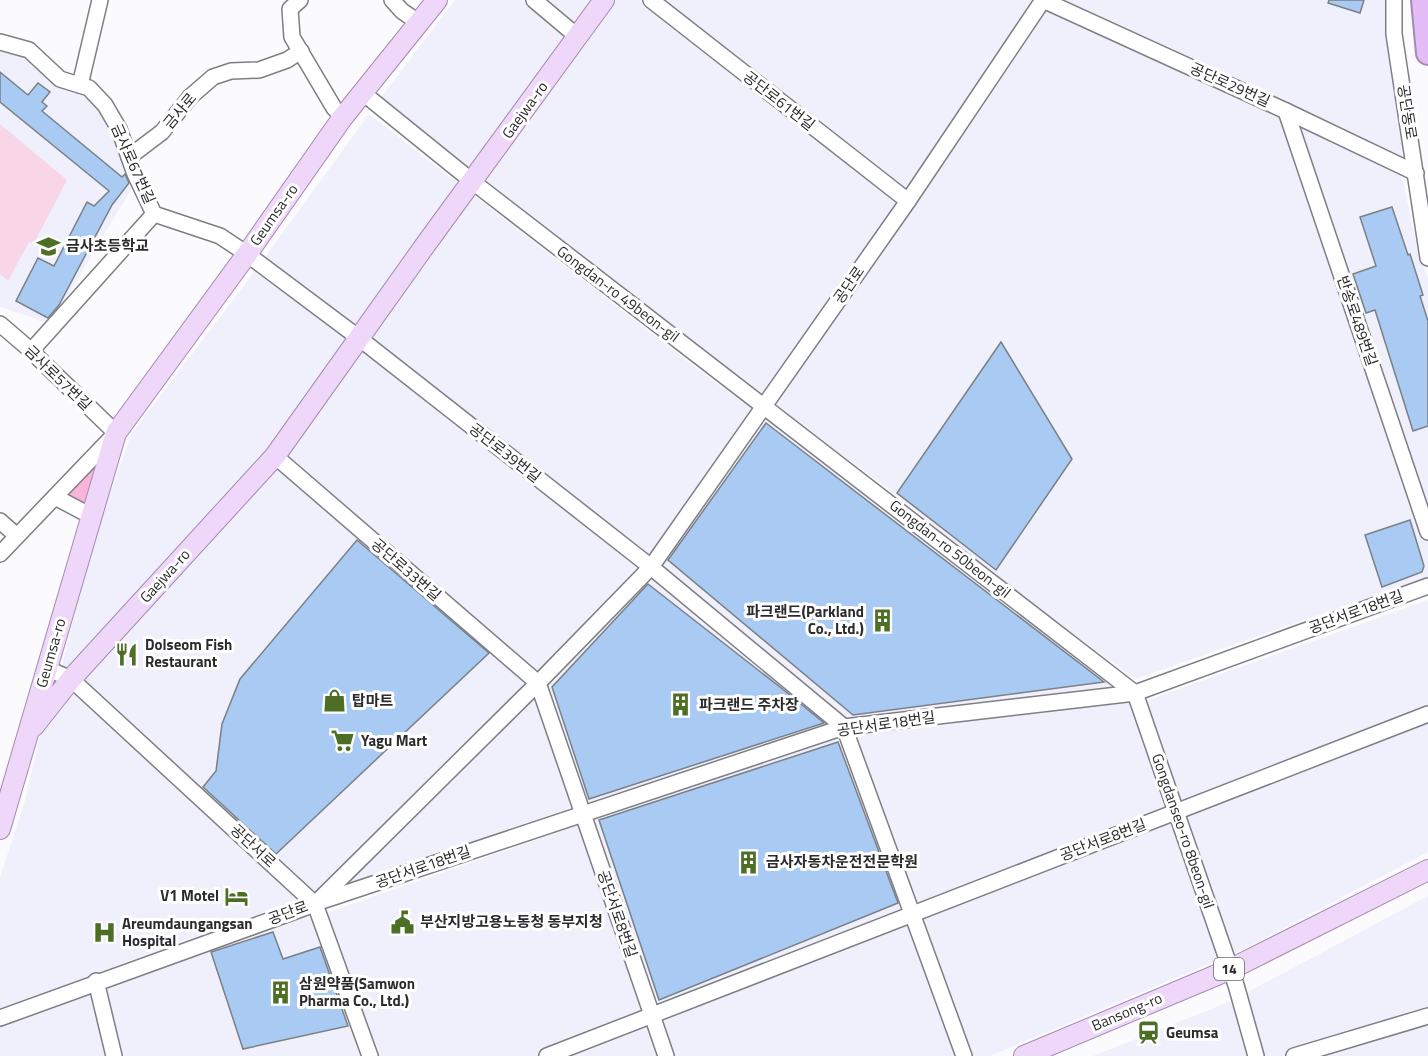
<svg xmlns="http://www.w3.org/2000/svg" width="1428" height="1056" viewBox="0 0 1428 1056" font-family="'Titillium Web','Noto Sans KR',sans-serif">
<rect width="100%" height="100%" fill="#fbfbfe"/>
<g fill="#eff0fb">
<polygon points="455,0 1386,0 1388,54 1402,139 1401,171 1419,258 1428,278 1428,577 1135,679 1007,585 882,484 780,409 760,391 608,279 379,100"/>
<polygon points="0,49 27,57 69,89 93,102 111,131 133,186 60,309 48,323 0,307"/>
<polygon points="369,114 708,377 794,437 977,580 1115,686 862,717 816,730 573,807 332,889 174,944 0,1010 0,877 25,801 41,730 63,661 93,541 132,433 252,275"/>
<polygon points="1428,600 1428,852 1244,949 990,1056 0,1056 0,1026 301,919 332,911 826,739 874,729 1145,701"/>
<polygon points="1428,896 1428,1056 1093,1056 1231,1001"/>
</g>
<polygon fill="#f8d6e7" points="0,124 67,180 34,243 29,242 8,281 0,274"/>
<polygon fill="#f9b5d9" points="100,456 86,504 67,495"/>
<g fill="#a8caf3" stroke="#7c8085" stroke-width="1.5">
<polygon points="1329,0 1364,0 1360,13 1328,3"/>
<polygon points="0,72 28,95 38,83 50,92 42,102 47,106 42,111 122,177 125,174 129,183 112,205 59,305 48,318 16,301 38,258 54,266 87,202 94,206 109,191 0,102"/>
<polygon points="1392,207 1408,255 1410,254 1423,295 1420,296 1428,321 1428,426 1413,431 1375,310 1366,313 1353,274 1376,266 1360,217"/>
<polygon points="1001,342 1072,459 996,570 897,493"/>
<polygon points="766,423 1104,682 853,715 668,560"/>
<polygon points="1410,520 1424,566 1422,572 1382,587 1365,535"/>
<polygon points="357,540 489,653 276,854 203,787 216,771 222,724 240,679"/>
<polygon points="648,584 785,691 824,723 589,799 552,687"/>
<polygon points="838,742 898,903 659,1000 599,820"/>
<polygon points="273,932 283,959 320,947 348,1026 243,1049 211,952"/>
</g>
<g fill="none" stroke-linecap="round" stroke-linejoin="round">
<defs>
<g id="minor">
<polyline points="300,0 290,9 292,37 334,108 343,117"/>
<polyline points="392,0 402,11 418,22"/>
<polyline points="534,0 578,37"/>
<polyline points="651,0 908,201"/>
<polyline points="1394,0 1394,34 1428,258"/>
<polyline points="0,42 29,50 60,79 89,88 105,105 119,129 135,174 154,214 220,236 247,254 359,338 651,567 844,727 964,1056"/>
<polyline points="80,85 100,0"/>
<polyline points="363,93 473,182 1135,693 1236,985 1256,1056"/>
<polyline points="1286,111 1428,532"/>
<polyline points="129,157 162,132 190,97 213,77 231,71 259,70 287,60 301,51"/>
<polyline points="0,324 28,348 116,433 0,554"/>
<polyline points="31,351 154,214"/>
<polyline points="275,456 538,683 666,1056"/>
<polyline points="55,497 91,516"/>
<polyline points="0,521 17,536"/>
<polyline points="46,668 71,679 315,904 370,1056"/>
<polyline points="319,902 844,727 1135,693 1428,586"/>
<polyline points="96,981 114,1056"/>
<polyline points="0,1018 315,904 538,683 651,567 908,201 1043,0 1286,111 1416,173"/>
<polyline points="547,1056 1428,714"/>
<polyline points="1294,1056 1428,1016"/>
</g>
<g id="major">
<polyline points="34,726 71,679 275,456 426,244 604,0"/>
<polyline points="0,829 116,433 247,254 343,117 437,0"/>
<polyline points="1024,1056 1231,969 1428,870"/>
</g>
<polyline id="highway" points="1423,0 1428,53"/>
</defs>
<use href="#minor" stroke="#7e7e84" stroke-width="18"/>
<use href="#major" stroke="#a48ab0" stroke-width="22"/>
<use href="#highway" stroke="#a48ab0" stroke-width="26"/>
<use href="#minor" stroke="#fff" stroke-width="15"/>
<use href="#major" stroke="#efd7fa" stroke-width="20"/>
<use href="#highway" stroke="#e5bdf6" stroke-width="22"/>
</g>
<defs>
<symbol id="school-bare" viewBox="-9 -9 18 18"><path d="M0-5L7-2L0 1L-7-2ZM-4 1L0 2.5L4 1V4Q0 6-4 4Z" fill="#4d6e25" stroke="#fff" stroke-width="2.5" paint-order="stroke"/></symbol>
<symbol id="building-bare" viewBox="-9 -9 18 18"><path d="M-4-6H4V6H1V3H-1V6H-4ZM-2.5-4.3h1.7v1.8h-1.7ZM.8-4.3h1.7v1.8H.8ZM-2.5-1h1.7V.8h-1.7ZM.8-1h1.7V.8H.8Z" fill="#4d6e25" stroke="#fff" stroke-width="2.5" paint-order="stroke"/></symbol>
<symbol id="restaurant-bare" viewBox="-9 -9 18 18"><path d="M-5-6h1v4h1v-4h1v4h1v-4h1v5L-1.5 .5V6h-2V.5L-5-1ZM5-6V6H3V1.5H1.5Q1.5-4 5-6Z" fill="#4d6e25" stroke="#fff" stroke-width="2.5" paint-order="stroke"/></symbol>
<symbol id="shop-bare" viewBox="-9 -9 18 18"><path d="M-5-2.5h2.3a2.7 3.5 0 0 1 5.4 0H5L5.5 6h-11ZM-1.5-2.5h3a1.5 2.3 0 0 0-3 0Z" fill="#4d6e25" stroke="#fff" stroke-width="2.5" paint-order="stroke"/></symbol>
<symbol id="supermarket-bare" viewBox="-9 -9 18 18"><path d="M-6-5.5h2.5l.6 2H6L4.5 2H-2.5L-4.4-4H-6ZM-1.5 3.2a1.3 1.3 0 1 0 .1 0ZM3 3.2a1.3 1.3 0 1 0 .1 0Z" fill="#4d6e25" stroke="#fff" stroke-width="2.5" paint-order="stroke"/></symbol>
<symbol id="hotel-bare" viewBox="-9 -9 18 18"><path d="M-6-4.5h1.5V1H6V5H4.5V3h-9V5H-6ZM-4 0a1.8 1.8 0 1 1 3.6 0ZM.5 0V-2.5h3Q6-2.5 6 0Z" fill="#4d6e25" stroke="#fff" stroke-width="2.5" paint-order="stroke"/></symbol>
<symbol id="civic-bare" viewBox="-9 -9 18 18"><path d="M-.6-6.5H3V-4.5H.6V-3L4-1V1h2V6H-6V1h2V-1L-.6-3ZM-1.2 2.5V6h2.4V2.5Z" fill="#4d6e25" stroke="#fff" stroke-width="2.5" paint-order="stroke"/></symbol>
<symbol id="hospital-bare" viewBox="-9 -9 18 18"><path d="M-5-5h3v3.5h4V-5h3V5h-3V1.5h-4V5h-3Z" fill="#4d6e25" stroke="#fff" stroke-width="2.5" paint-order="stroke"/></symbol>
<symbol id="station-bare" viewBox="-9 -9 18 18"><path d="M-3-6H3Q5-6 5-4V2Q5 4 3 4L4.5 6H3L1.5 4h-3L-3 6H-4.5L-3 4Q-5 4-5 2V-4Q-5-6-3-6ZM-3.5-4v3h7v-3ZM-3.5 1v1.5H-2V1ZM2 1v1.5H3.5V1Z" fill="#4d6e25" stroke="#fff" stroke-width="2.5" paint-order="stroke"/></symbol>
</defs>
<g fill-rule="evenodd">
<use href="#school-bare" x="32" y="230" width="33" height="33"/>
<use href="#building-bare" x="866" y="604" width="33" height="33"/>
<use href="#restaurant-bare" x="110" y="638" width="33" height="33"/>
<use href="#shop-bare" x="318" y="684" width="33" height="33"/>
<use href="#building-bare" x="664" y="688" width="33" height="33"/>
<use href="#supermarket-bare" x="326" y="724" width="33" height="33"/>
<use href="#building-bare" x="732" y="846" width="33" height="33"/>
<use href="#hotel-bare" x="220" y="880" width="33" height="33"/>
<use href="#civic-bare" x="386" y="906" width="33" height="33"/>
<use href="#hospital-bare" x="88" y="916" width="33" height="33"/>
<use href="#building-bare" x="264" y="976" width="33" height="33"/>
<use href="#station-bare" x="1132" y="1016" width="33" height="33"/>
</g>
<g text-anchor="middle" stroke-width="6" stroke-linejoin="round" paint-order="stroke">
<rect fill="#fff" stroke="#6b6b6c" stroke-width="1.5" x="1214" y="958" width="30" height="22" rx="4.5"/>
<g font-size="14" font-weight="bold" fill="#2b2b2d">
<text x="1229" y="974">14</text>
</g>
<g font-size="15" fill="#2b2b2d" stroke="#fff">
<text transform="translate(1230 85) rotate(24)" y="5">공단로29번길</text>
<text transform="translate(779 101) rotate(38)" y="5">공단로61번길</text>
<text transform="translate(525 110) rotate(-54)" y="5">Gaejwa-ro</text>
<text transform="translate(180 111) rotate(-50)" y="5">금사로</text>
<text transform="translate(1407 112) rotate(81)" y="5">공단동로</text>
<text transform="translate(133 164) rotate(66)" y="5">금사로67번길</text>
<text transform="translate(274 215) rotate(-55)" y="5">Geumsa-ro</text>
<text transform="translate(849 285) rotate(-55)" y="5">공단로</text>
<text transform="translate(618 294) rotate(37)" y="5">Gongdan-ro 49beon-gil</text>
<text transform="translate(1357 321) rotate(71)" y="5">반송로489번길</text>
<text transform="translate(58 378) rotate(44)" y="5">금사로57번길</text>
<text transform="translate(505 453) rotate(38)" y="5">공단로39번길</text>
<text transform="translate(950 549) rotate(38)" y="5">Gongdan-ro 50beon-gil</text>
<text transform="translate(406 570) rotate(41)" y="5">공단로33번길</text>
<text transform="translate(165 576) rotate(-48)" y="5">Gaejwa-ro</text>
<text transform="translate(1356 612) rotate(-20)" y="5">공단서로18번길</text>
<text transform="translate(51 653) rotate(-74)" y="5">Geumsa-ro</text>
<text transform="translate(886 724) rotate(-8)" y="5">공단서로18번길</text>
<text transform="translate(1183 831) rotate(71)" y="5">Gongdanseo-ro 8beon-gil</text>
<text transform="translate(1103 840) rotate(-21)" y="5">공단서로8번길</text>
<text transform="translate(253 846) rotate(43)" y="5">공단서로</text>
<text transform="translate(423 867) rotate(-19)" y="5">공단서로18번길</text>
<text transform="translate(288 913) rotate(-20)" y="5">공단로</text>
<text transform="translate(617 914) rotate(71)" y="5">공단서로8번길</text>
<text transform="translate(1127 1012) rotate(-23)" y="5">Bansong-ro</text>
</g>
<g font-size="15" font-weight="bold" fill="#2b2b2d" stroke="#fff" text-anchor="start">
<text x="66" y="251">금사초등학교</text>
<text x="864" y="617" text-anchor="end">파크랜드(Parkland<tspan x="864" dy="17">Co., Ltd.)</tspan></text>
<text x="145" y="650">Dolseom Fish<tspan x="145" dy="17">Restaurant</tspan></text>
<text x="352" y="706">탑마트</text>
<text x="699" y="710">파크랜드 주차장</text>
<text x="361" y="746">Yagu Mart</text>
<text x="766" y="867">금사자동차운전전문학원</text>
<text x="219" y="901" text-anchor="end">V1 Motel</text>
<text x="420" y="927">부산지방고용노동청 동부지청</text>
<text x="122" y="929">Areumdaungangsan<tspan x="122" dy="17">Hospital</tspan></text>
<text x="299" y="989">삼원약품(Samwon<tspan x="299" dy="17">Pharma Co., Ltd.)</tspan></text>
<text x="1166" y="1038">Geumsa</text>
</g>
</g>
</svg>
